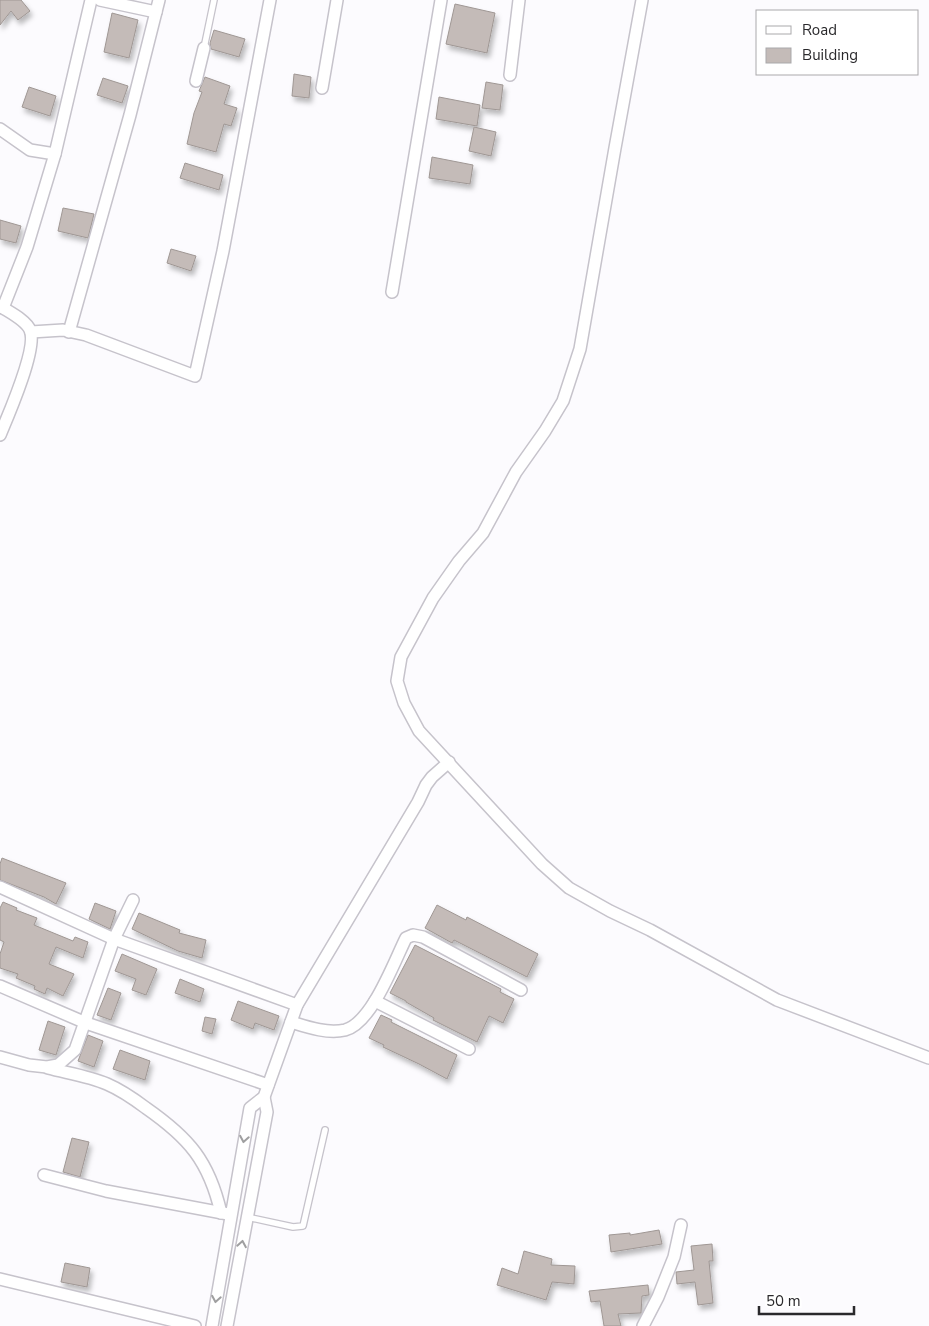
<svg xmlns="http://www.w3.org/2000/svg" width="929" height="1326" viewBox="0 0 929 1326" font-family="'Nunito Sans',sans-serif">
<defs>
<filter id="shadow"><feDropShadow dx="2.5" dy="4.5" stdDeviation="2.5" flood-color="#0004"/></filter>
</defs>
<rect width="100%" height="100%" fill="#fcfbfe"/>
<g fill="#c4bbb8" stroke="#9f9794" filter="url(#shadow)">
<polygon points="0,0 21,0 30,11 18,20 11,11 0,25"/>
<polygon points="455,4 495,13 487,53 446,44"/>
<polygon points="112,13 138,20 129,58 104,52"/>
<polygon points="214,30 245,39 239,57 211,49 210,43"/>
<polygon points="294,74 311,77 309,98 292,96"/>
<polygon points="205,77 230,86 224,104 237,108 231,126 224,124 216,152 187,144 194,113 202,92 199,91"/>
<polygon points="103,78 128,86 122,103 97,95"/>
<polygon points="486,82 503,85 500,110 482,108"/>
<polygon points="29,87 56,96 50,116 22,107"/>
<polygon points="439,97 480,105 477,126 436,119"/>
<polygon points="474,127 496,132 491,156 469,151"/>
<polygon points="432,157 473,165 470,184 429,178"/>
<polygon points="185,163 223,175 219,190 180,178"/>
<polygon points="63,208 94,214 88,238 58,231"/>
<polygon points="0,220 21,226 16,243 0,239"/>
<polygon points="171,249 196,256 191,271 167,263"/>
<polygon points="2,858 66,883 56,904 44,897 0,880 0,864"/>
<polygon points="3,902 17,908 16,910 37,918 34,925 73,941 75,937 88,942 83,958 56,947 49,964 74,974 63,996 47,988 45,994 34,989 35,986 16,978 18,974 0,968 0,954 4,942 0,940 0,908"/>
<polygon points="95,903 116,911 110,929 89,919"/>
<polygon points="437,905 466,920 467,917 538,954 527,977 454,940 452,943 425,928"/>
<polygon points="139,913 180,930 179,933 206,940 202,958 178,951 132,929"/>
<polygon points="415,945 501,989 500,992 514,999 503,1023 489,1016 477,1042 433,1020 434,1018 406,1002 406,1001 390,993"/>
<polygon points="122,954 157,969 146,995 132,990 136,979 115,971"/>
<polygon points="180,979 204,989 200,1002 175,993"/>
<polygon points="108,988 121,993 111,1020 97,1015"/>
<polygon points="238,1001 279,1016 274,1030 255,1023 253,1029 231,1020"/>
<polygon points="381,1015 392,1020 391,1022 457,1055 447,1079 419,1064 383,1047 384,1045 369,1038"/>
<polygon points="205,1017 216,1019 212,1034 202,1031"/>
<polygon points="48,1021 65,1027 56,1055 39,1050"/>
<polygon points="88,1035 103,1041 94,1067 78,1061"/>
<polygon points="120,1050 150,1061 145,1080 113,1069"/>
<polygon points="72,1138 89,1142 80,1177 63,1172"/>
<polygon points="659,1230 662,1244 611,1252 609,1235 630,1233 630,1235"/>
<polygon points="712,1244 713,1261 709,1261 713,1303 698,1305 695,1282 677,1284 676,1272 694,1270 691,1246"/>
<polygon points="524,1251 552,1259 551,1265 575,1266 574,1284 552,1282 546,1300 497,1285 502,1268 518,1274"/>
<polygon points="65,1263 90,1268 87,1287 61,1282"/>
<polygon points="648,1285 649,1295 642,1296 641,1313 618,1314 621,1326 604,1326 600,1301 591,1302 589,1291"/>
</g>
<g fill="none" stroke-linecap="round" stroke-linejoin="round">
<defs>
<g id="lane">
<polyline points="204,48 214,0"/>
<polyline points="247,1217 293,1227 303,1226 325,1130"/>
</g>
<g id="street">
<polyline points="100,0 156,12"/>
<polyline points="642,0 615,148 580,349 563,401 545,431 516,472 483,533 459,561 433,598 401,657 397,681 404,703 419,731 542,864 569,888 610,911 650,930 777,1000 929,1058"/>
<polyline points="510,75 519,0"/>
<polyline points="196,81 204,48"/>
<polyline points="322,88 337,0"/>
<polyline points="0,129 30,150 55,154"/>
<polyline points="392,292 441,0"/>
<path d="M 0,306 C 9,312 26,320 30,330 C 38,347 8,416 0,435"/>
<polyline points="3,308 27,247 55,154 91,0"/>
<polyline points="31,332 63,330 86,335 195,376 223,251 270,0"/>
<polyline points="69,332 130,115 159,0"/>
<polyline points="0,887 114,939 297,1005"/>
<polyline points="0,986 86,1023 268,1085"/>
<polyline points="375,1001 469,1049"/>
<path d="M 291,1022 C 307,1027 327,1034 345,1030 C 372,1023 394,962 406,938 L 413,935 L 423,937 L 521,990"/>
<polyline points="0,1057 29,1065 47,1067 58,1065 75,1050 114,939 133,900"/>
<path d="M 48,1068 C 67,1073 89,1076 107,1084 C 121,1090 134,1099 146,1108 C 189,1138 209,1161 221,1213"/>
<polyline points="44,1175 106,1191 228,1214"/>
<polyline points="0,1279 195,1326"/>
<polyline points="212,1326 250,1108 264,1097 297,1005 418,802 426,785 432,777 449,762"/>
<polyline points="227,1326 267,1112 264,1097"/>
<polyline points="643,1326 658,1297 674,1257 681,1225"/>
</g>
</defs>
<use href="#lane" stroke="#c6c3cb" stroke-width="8"/>
<use href="#street" stroke="#c6c3cb" stroke-width="14"/>
<use href="#lane" stroke="#fff" stroke-width="5.5"/>
<use href="#street" stroke="#fff" stroke-width="11"/>
</g>
<defs><path id="oneway-chevron" d="M-2-3.5L2.5 0L-2 3.5" fill="none" stroke-width="1.6" stroke-linecap="round" stroke-linejoin="round" transform="scale(1.25)"/></defs>
<g stroke="#9f9fa0">
<use href="#oneway-chevron" transform="translate(244 1139) rotate(100)"/>
<use href="#oneway-chevron" transform="translate(242 1244) rotate(-80)"/>
<use href="#oneway-chevron" transform="translate(216 1299) rotate(100)"/>
</g>
<rect x="756" y="10" width="162" height="65" fill="#ffffff" stroke="#aaa9ab"/>
<rect x="766" y="26" width="25" height="8" fill="#ffffff" stroke="#aaa9ab"/>
<text x="802" y="35" font-size="15" fill="#2a292c">Road</text>
<rect x="766" y="48" width="25" height="15" fill="#c4bbb8" stroke="#aaa9ab"/>
<text x="802" y="60" font-size="15" fill="#2a292c">Building</text>
<path d="M759 1306v8h95v-8" fill="none" stroke="#2a292c" stroke-width="2.5"/>
<text x="766" y="1306" font-size="15" fill="#2a292c" stroke="#ffffff" stroke-width="4" paint-order="stroke">50 m</text>
</svg>
